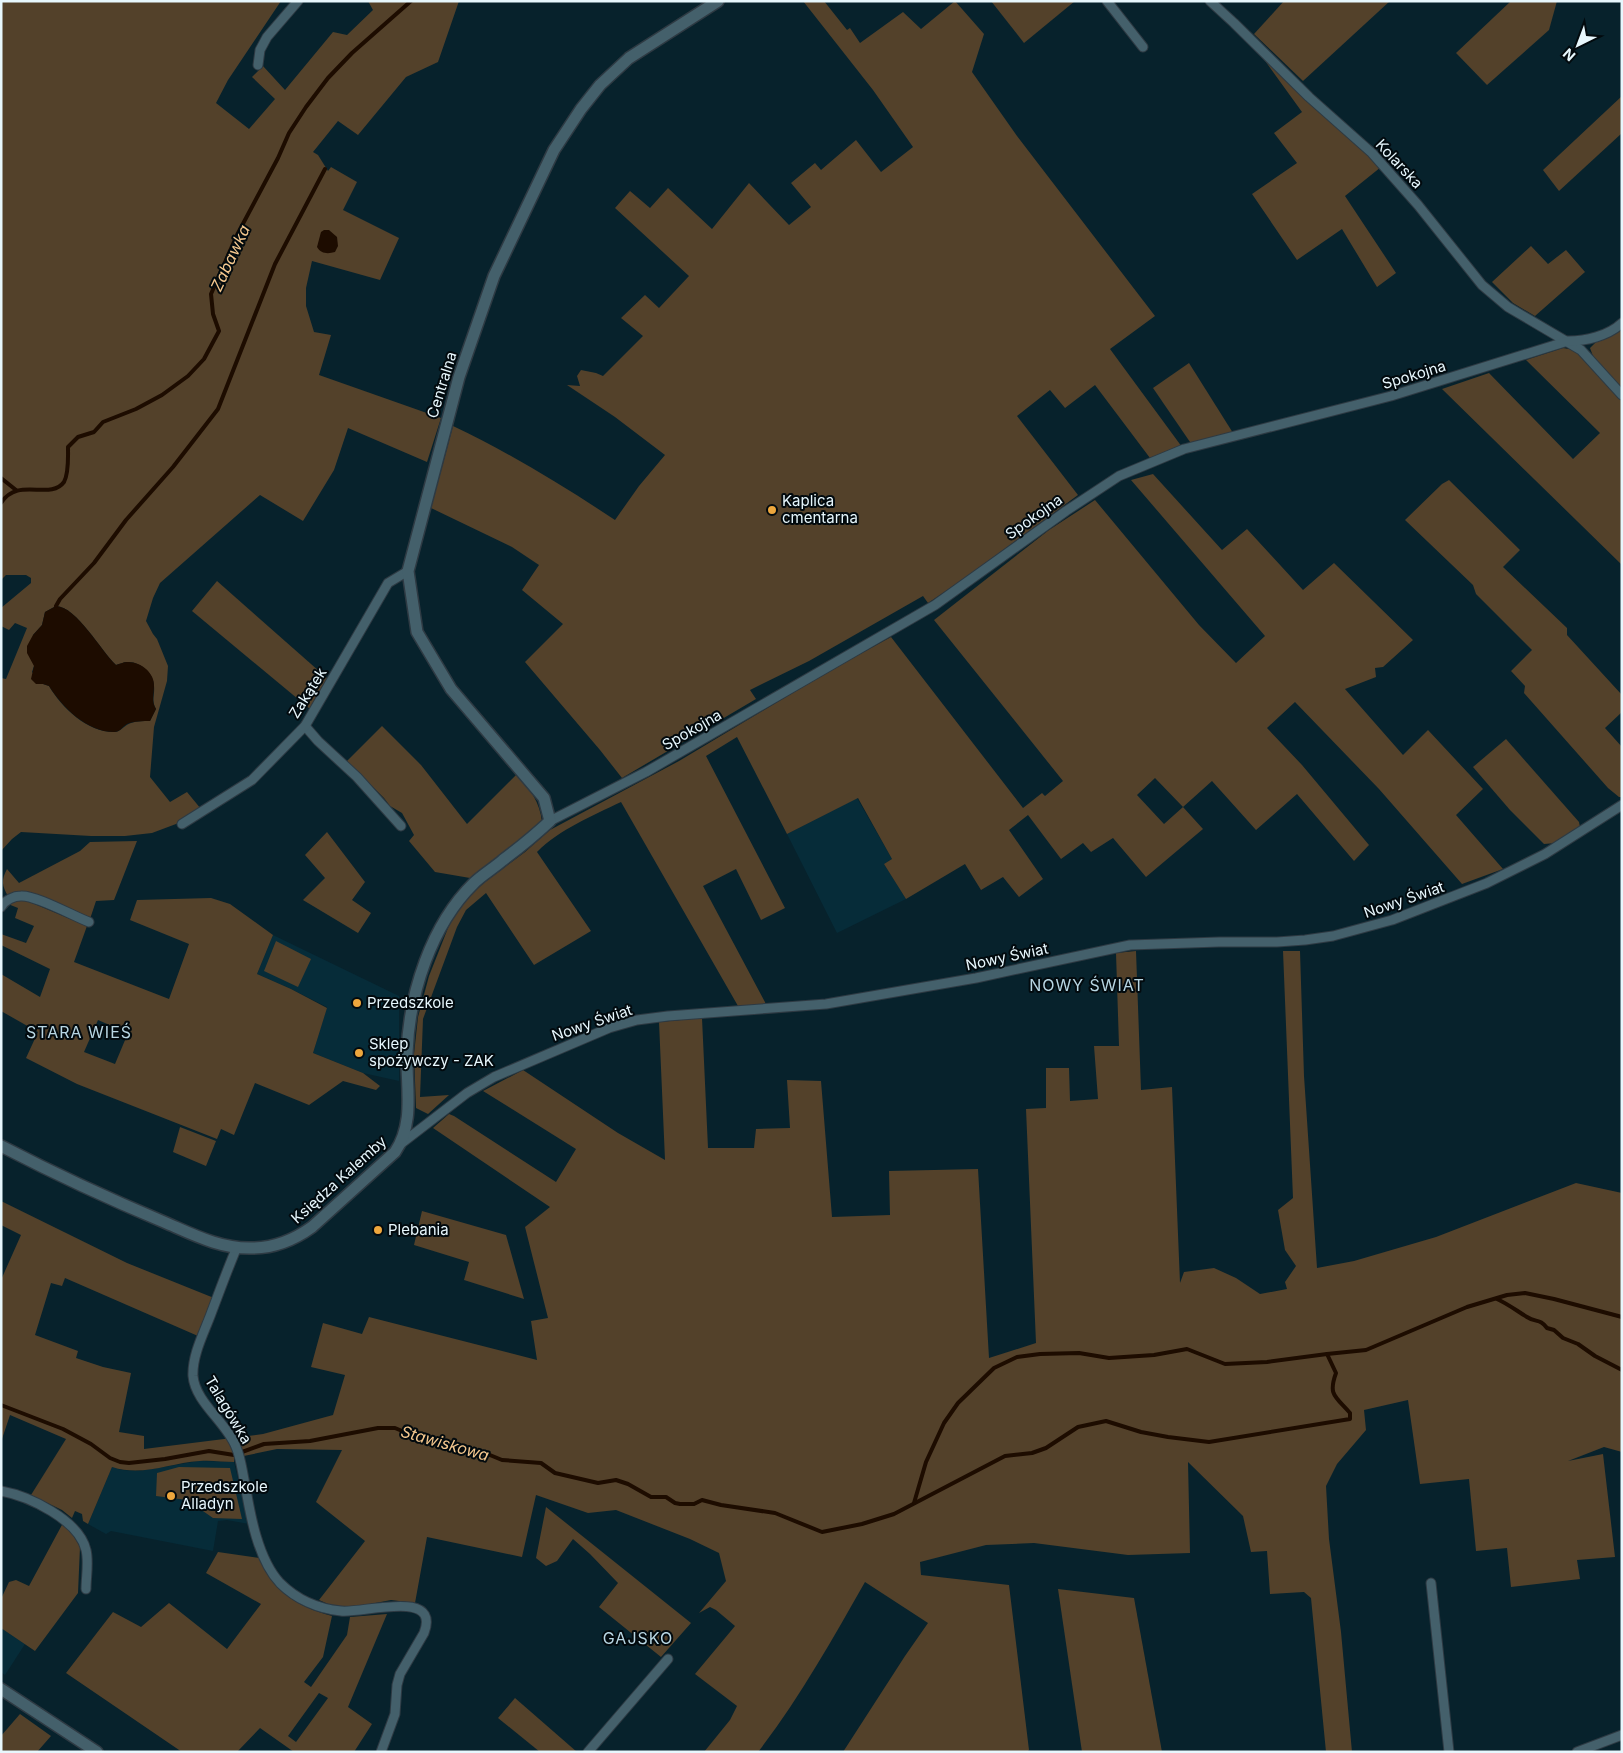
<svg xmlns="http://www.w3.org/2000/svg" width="1623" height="1753" viewBox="0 0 1623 1753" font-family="Inter,sans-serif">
<rect width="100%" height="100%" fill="#07222c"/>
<g fill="#062c39">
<polygon points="857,798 892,859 884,864 906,899 837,933 787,834"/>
<polygon points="273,935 399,996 399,1081 363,1073 313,1053 327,1007 291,989 257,974"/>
<polygon points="199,1461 234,1462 249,1524 227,1520 218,1521 213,1551 111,1531 106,1534 88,1524 112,1467 122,1470 139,1471"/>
<polygon points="1,1628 25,1644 5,1675 1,1672"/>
</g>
<g fill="#53412a" fill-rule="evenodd">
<path d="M 1,1 L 281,1 L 228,80 L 216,103 L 249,129 L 275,99 L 252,77 L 263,66 L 285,90 L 333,32 L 347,35 L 373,10 L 368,1 L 459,1 L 438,62 L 406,77 L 358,135 L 338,121 L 313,152 L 318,155 L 328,171 L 331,167 L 357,182 L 343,210 L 399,238 L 380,280 L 312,261 L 306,288 L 306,306 L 314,332 L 331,335 L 319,375 L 441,418 L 427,462 L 348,428 L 334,470 L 303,521 L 260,495 L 160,583 L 153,598 L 146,621 L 153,634 L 157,639 L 168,666 L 167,681 L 154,727 L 150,777 L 170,802 L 187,792 L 201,809 L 176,824 L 152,833 L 125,836 L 91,836 L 21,832 L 12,839 L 1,851 L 1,678 L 6,679 L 27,628 L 15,623 L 9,630 L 1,626 L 1,608 L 31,583 L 31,578 L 26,575 L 6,575 L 1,580 ZM 56,606 C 77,607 101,651 116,665 C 120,664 124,662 127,662 C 140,661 154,674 154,686 C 155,695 151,700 156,709 L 150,721 C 144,721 137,721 131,723 C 124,725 121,732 114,732 C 87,732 62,708 49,686 L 43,684 L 32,672 L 34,666 L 33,635 L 42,625 L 45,612 Z"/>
<path d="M 803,1 L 824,1 L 847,30 L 850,28 L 860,43 L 903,12 L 921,29 L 955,1 L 984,34 L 972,72 L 1017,136 L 1155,316 L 1110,349 L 1182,447 L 1150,458 L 1095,385 L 1065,408 L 1050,390 L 1017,416 L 1078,495 L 965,578 L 928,603 L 923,596 L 809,661 L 750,690 L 756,699 L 622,778 L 600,750 L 525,662 L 563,624 L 522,590 L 539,565 L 512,547 L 431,508 L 453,426 C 510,453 562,485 615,520 L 639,486 L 665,455 L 615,417 L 567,385 L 580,386 L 577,376 L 581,370 L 596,373 L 603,376 L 643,336 L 621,318 L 645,295 L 659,308 L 689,276 L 615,208 L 630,191 L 650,208 L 668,188 L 712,229 L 749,183 L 789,225 L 811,207 L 791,183 L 815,163 L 821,170 L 856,140 L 881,172 L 913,147 L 873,90 Z"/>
<polygon points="991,1 1075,1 1024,43"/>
<polygon points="1284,1 1390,1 1303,81 1254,34"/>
<polygon points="1511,1 1557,1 1549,30 1487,85 1456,53"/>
<polygon points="1263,58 1381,167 1345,196 1396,273 1377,287 1342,229 1297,260 1252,194 1297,163 1274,133 1302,112"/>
<polygon points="1622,96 1622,133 1559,191 1543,170"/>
<polygon points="1531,246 1548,264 1566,250 1585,272 1535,316 1513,303 1492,282"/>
<path d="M 1622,328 L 1622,389 C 1610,377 1595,365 1590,348 L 1599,339 Z"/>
<polygon points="1563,348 1575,350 1622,400 1622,565 1442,389 1489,373 1573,459 1600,433 1526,360"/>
<polygon points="1189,363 1233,433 1194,443 1190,442 1153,388"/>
<path d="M 1153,474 L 1222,550 L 1247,529 L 1303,590 L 1334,563 L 1413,640 L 1383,667 L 1375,668 L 1376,677 L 1345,689 L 1403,755 L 1428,730 L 1483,789 L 1456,815 L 1503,869 L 1462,884 L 1379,789 L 1295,702 L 1267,728 L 1302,765 L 1369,845 L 1354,861 L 1297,794 L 1256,830 L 1212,781 L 1183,807 L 1203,829 L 1146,877 L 1113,838 L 1091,852 L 1083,843 L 1061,859 L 1028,815 L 1009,830 L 1043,879 L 1019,897 L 1003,877 L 981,890 L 965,864 L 906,899 L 884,864 L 892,859 L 858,798 L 787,834 L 737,737 L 706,756 L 785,908 L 761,920 L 736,869 L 703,886 L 766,1004 L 738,1006 L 621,802 C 592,816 560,829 537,852 L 591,931 L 534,965 L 486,893 L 466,910 L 457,927 L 423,1019 L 420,1097 L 449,1095 L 428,1114 L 416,1108 L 414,1054 L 418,1017 L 429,976 L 448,928 L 455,913 L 466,899 L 485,882 L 525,852 L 550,830 L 679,761 L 831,670 L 891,637 L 1023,808 L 1042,793 L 1045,796 L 1063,781 L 934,620 L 1049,530 L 1095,500 L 1199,625 L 1236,663 L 1265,636 L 1131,480 ZM 1155,778 L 1183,807 L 1164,824 L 1137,795 Z"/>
<polygon points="1449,480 1520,550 1503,567 1567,628 1567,635 1622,695 1622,712 1605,728 1622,747 1622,797 1619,797 1608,788 1524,693 1525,686 1511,671 1532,650 1476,594 1473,585 1405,520 1442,484"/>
<polygon points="217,581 328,679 310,709 192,611"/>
<path d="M 382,726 L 421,765 L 467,824 L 517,774 C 530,789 540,802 542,822 L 470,878 L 435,872 L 409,841 L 414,835 L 402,813 L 390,806 L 384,798 L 347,761 Z"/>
<polygon points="1506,739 1579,822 1580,827 1556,843 1544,844 1510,810 1473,767"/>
<polygon points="327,832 365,882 352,900 371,913 358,933 303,900 325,878 305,855"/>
<path d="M 137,841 L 114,900 L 96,901 L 90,919 L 30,892 L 17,891 L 8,896 C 2,886 1,880 7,869 L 19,883 L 80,851 L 90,842 Z"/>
<path d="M 211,898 L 230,904 L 273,935 L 257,974 L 291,989 L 327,1008 L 313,1053 L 363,1073 L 380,1086 L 376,1090 L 343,1081 L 309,1105 L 255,1083 L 234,1135 L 221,1129 L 217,1139 L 77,1084 L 26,1058 L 38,1032 L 1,1011 L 1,974 L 40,997 L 50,969 L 1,945 L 1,934 L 26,943 L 34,926 L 15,918 L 18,908 L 8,904 L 15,901 L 25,900 L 87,926 L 74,962 L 169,999 L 189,944 L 130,920 L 137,900 ZM 98,1020 L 128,1033 L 115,1064 L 84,1052 Z"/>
<polygon points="276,941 311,959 298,987 264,971"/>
<path d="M 1136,951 L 1141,1090 L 1172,1087 L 1180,1283 L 1184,1272 L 1214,1268 L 1236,1278 L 1260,1294 L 1287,1289 L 1285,1282 L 1296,1266 L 1285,1250 L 1278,1210 L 1293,1198 L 1283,951 L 1300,951 L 1304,1076 L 1317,1268 L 1354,1261 L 1436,1237 L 1576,1183 L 1622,1193 L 1622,1452 L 1604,1447 L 1568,1461 L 1603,1454 L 1615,1557 L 1577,1560 L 1580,1579 L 1511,1587 L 1507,1548 L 1476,1551 L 1469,1479 L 1420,1484 L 1408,1400 L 1364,1410 L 1366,1430 L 1337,1464 L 1326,1486 L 1329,1539 L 1341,1632 L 1352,1752 L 1326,1752 L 1311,1598 L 1304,1592 L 1270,1594 L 1267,1551 L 1251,1552 L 1243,1516 L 1188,1462 L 1190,1553 L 1128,1555 L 1034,1543 L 986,1545 L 920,1562 L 921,1575 L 1009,1585 L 1029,1750 L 1027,1752 L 843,1752 L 905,1656 L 928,1623 L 865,1582 C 832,1640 799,1699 758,1752 L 704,1752 L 730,1720 L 737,1706 L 695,1674 L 735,1626 L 716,1610 L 710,1607 L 699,1613 L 726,1581 L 719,1553 L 690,1539 L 616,1510 L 588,1513 L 536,1495 L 522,1557 L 427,1537 L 415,1603 L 391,1600 L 360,1606 L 335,1607 L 319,1600 L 365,1541 L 316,1502 L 342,1450 L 277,1449 L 234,1458 L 234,1462 C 223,1462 211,1460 200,1461 C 169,1463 143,1477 112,1467 L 88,1524 L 83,1521 L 82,1514 L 75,1511 L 72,1518 L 62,1510 L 31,1495 L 66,1439 L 10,1415 L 1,1442 L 1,1280 L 21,1235 L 1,1225 L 1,1201 L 127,1263 L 214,1298 L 198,1336 L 65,1278 L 62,1286 L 51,1283 L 35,1335 L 78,1351 L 76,1358 L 103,1367 L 131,1373 L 119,1432 L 144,1436 L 144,1449 L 263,1434 L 333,1415 L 345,1375 L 311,1367 L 323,1323 L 362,1334 L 369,1317 L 537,1360 L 531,1321 L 548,1318 L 525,1227 L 550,1207 L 433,1128 L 449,1114 L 454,1116 L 556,1182 L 576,1149 L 483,1091 L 523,1070 L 618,1133 L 665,1160 L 659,1022 L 702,1018 L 708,1148 L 754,1148 L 756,1129 L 790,1128 L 787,1080 L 821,1081 L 832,1217 L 890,1215 L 889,1171 L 978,1169 L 989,1358 L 1036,1343 L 1026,1109 L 1046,1108 L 1046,1068 L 1069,1068 L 1070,1101 L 1098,1099 L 1094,1046 L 1119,1046 L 1116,953 Z"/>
<polygon points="180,1127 216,1141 206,1166 173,1152"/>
<polygon points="422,1211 506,1235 524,1299 464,1280 469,1262 414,1245"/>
<polygon points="179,1467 230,1468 242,1519 213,1518 187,1500 156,1496 157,1473"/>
<polygon points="546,1507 691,1623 661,1657 599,1607 618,1583 590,1554 573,1539 557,1561 546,1566 536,1558"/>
<polygon points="63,1523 70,1530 80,1547 78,1593 35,1651 1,1628 1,1599 9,1582 16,1580 29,1586"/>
<path d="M 218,1552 L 260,1558 C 279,1594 293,1605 332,1616 L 323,1657 L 304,1682 L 311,1687 L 347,1635 L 350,1617 L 387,1614 L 348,1707 L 372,1724 L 354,1752 L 294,1752 L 260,1728 L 237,1752 L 182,1752 L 66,1673 L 113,1612 L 141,1627 L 169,1603 L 227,1649 L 261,1604 L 206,1573 ZM 319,1693 L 328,1698 L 296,1742 L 288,1736 Z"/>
<polygon points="1058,1589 1134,1598 1162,1752 1082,1752"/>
<polygon points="515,1698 577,1752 540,1752 498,1718"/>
<polygon points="20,1714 51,1736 37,1752 1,1752 1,1736"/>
</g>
<g fill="#1d0c00">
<path d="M 324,230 L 329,230 L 337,237 L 338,246 L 335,252 C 328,254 321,254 317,247 L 321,232 Z"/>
<path d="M 56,606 C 77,607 101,651 116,665 C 120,664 123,662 127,662 C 140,661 155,673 154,686 C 154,695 151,701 156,709 L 150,721 C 143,721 134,721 127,724 C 122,727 120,732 114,732 C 87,732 62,707 49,686 L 43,684 L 36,684 L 31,679 L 34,666 L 27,653 L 27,646 L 33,635 L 42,625 L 45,612 Z"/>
</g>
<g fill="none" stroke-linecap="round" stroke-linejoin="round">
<g stroke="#1d0c00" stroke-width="4">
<polyline points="1,478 16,490"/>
<path d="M 1,503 C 18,476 50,501 64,482 C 69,473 68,457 68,447 L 78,437 L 94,432 L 103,422 L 136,409 L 162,395 L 188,376 L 204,359 L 219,331 L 213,314 L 211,294 L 237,235 L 278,158 L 289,133 L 306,107 L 328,78 L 352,53 L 411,1"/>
<polyline points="56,606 60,599 94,563 126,520 173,467 218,409 275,264 325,169"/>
<path d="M 1497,1299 C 1508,1304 1517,1311 1527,1317 C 1536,1323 1540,1318 1547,1328 L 1554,1330 L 1563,1338 L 1578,1344 L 1595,1356 L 1622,1370"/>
<path d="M 1,1405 L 63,1429 L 91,1444 L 110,1458 L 120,1462 L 129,1463 L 165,1459 L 209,1451 L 234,1455 L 264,1444 L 310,1441 L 378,1428 L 395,1428 L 428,1442 L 447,1445 L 456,1449 L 485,1453 L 502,1460 L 541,1463 L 555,1473 L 598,1483 L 616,1480 L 628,1484 L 651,1497 L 666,1497 L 675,1503 L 680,1504 L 694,1504 L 702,1500 L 721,1505 L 775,1513 L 822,1532 L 862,1524 L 894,1514 L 1005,1456 L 1032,1453 L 1046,1448 L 1078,1427 L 1106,1421 L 1141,1432 L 1168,1437 L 1209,1442 L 1350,1419 L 1350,1413 C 1335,1396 1328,1395 1336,1373 L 1327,1354"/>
<polyline points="914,1503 926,1462 944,1423 958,1403 994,1368 1017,1357 1040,1354 1079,1353 1109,1358 1154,1355 1187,1349 1225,1364 1267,1362 1327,1354 1366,1350 1467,1307 1507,1295 1525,1293 1554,1299 1622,1317"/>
</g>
<defs>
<g id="minor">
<polyline points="1107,1 1143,47"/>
<polyline points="1210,1 1234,23 1309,97 1372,153 1418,205 1482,285 1508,307 1581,350 1622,395"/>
<polyline points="258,65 260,50 267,37 298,1"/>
<polyline points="305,726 318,741 357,777 401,826"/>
<path d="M 550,821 L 646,772 L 935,605 L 1066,511 L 1119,476 L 1184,449 L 1391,396 L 1568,341 C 1586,341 1608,336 1622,323"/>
<polyline points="182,824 252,780 305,726 388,583 408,571"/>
<path d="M 1,907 C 5,900 14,896 21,896 C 36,895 73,916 89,922"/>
<polyline points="402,1143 467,1093 494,1077 609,1028 637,1020 668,1016 826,1004 976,978 1130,945 1219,942 1277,942 1305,940 1333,936 1392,920 1487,883 1545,854 1622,805"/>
<path d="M 237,1247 C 228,1268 220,1290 212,1311 C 205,1331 192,1354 193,1376 C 195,1402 227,1423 236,1447 C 241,1458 242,1471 245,1484 C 250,1514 258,1560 280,1583 C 296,1599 318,1609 341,1611 C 362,1614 441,1588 424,1633 L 400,1674 L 397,1685 L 395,1714 L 381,1752"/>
<path d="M 1,1491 C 29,1496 79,1520 86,1550 C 89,1562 86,1577 86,1589"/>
<polyline points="1431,1583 1449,1752"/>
<polyline points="588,1752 668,1659"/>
<polyline points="1577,1752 1622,1735"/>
</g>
<g id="tertiary">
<path d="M 1,1146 C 55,1174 109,1199 164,1222 C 192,1234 220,1249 252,1248 C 274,1248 294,1240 312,1227 L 395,1152 C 415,1123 406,1087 407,1053 C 409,994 431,925 474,883 C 482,875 494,868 503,860 C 519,848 535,835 550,821 L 544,798 L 451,689 L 417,632 L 408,571 L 459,377 L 494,276 L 554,150 L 581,109 L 600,85 L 629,58 L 718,1"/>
<polyline points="1,1689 97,1752"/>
</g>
</defs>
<use href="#minor" stroke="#2e3a43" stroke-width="11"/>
<use href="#tertiary" stroke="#2e3a43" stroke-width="14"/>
<use href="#minor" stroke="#44606b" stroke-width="9"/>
<use href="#tertiary" stroke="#44606b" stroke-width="11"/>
</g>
<g fill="#eea73d" stroke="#020a0e" stroke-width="2">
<circle cx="772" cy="510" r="5"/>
<circle cx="357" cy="1003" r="5"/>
<circle cx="359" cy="1053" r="5"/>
<circle cx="378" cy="1230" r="5"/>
<circle cx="171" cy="1496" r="5"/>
</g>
<g text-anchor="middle" stroke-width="4" stroke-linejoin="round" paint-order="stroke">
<g font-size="15" fill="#e7f7fd" stroke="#020a0e">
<text transform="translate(1399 164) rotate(47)" y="5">Kolarska</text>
<text transform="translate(1414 375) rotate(-17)" y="5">Spokojna</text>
<text transform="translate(442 385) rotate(-73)" y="5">Centralna</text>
<text transform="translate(1034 517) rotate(-35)" y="5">Spokojna</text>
<text transform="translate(308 693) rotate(-58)" y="5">Zakątek</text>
<text transform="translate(692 730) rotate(-30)" y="5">Spokojna</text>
<text transform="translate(1404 900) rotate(-19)" y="5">Nowy Świat</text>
<text transform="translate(1007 957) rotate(-12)" y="5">Nowy Świat</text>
<text transform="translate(592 1023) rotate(-19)" y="5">Nowy Świat</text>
<text transform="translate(339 1180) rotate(-42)" y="5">Księdza Kalemby</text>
<text transform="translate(228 1410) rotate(59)" y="5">Talagówka</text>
</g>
<g font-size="15" fill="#e7f7fd" stroke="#020a0e" text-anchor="start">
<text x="782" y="506">Kaplica<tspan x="782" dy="17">cmentarna</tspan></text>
<text x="367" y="1008">Przedszkole</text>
<text x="369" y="1049">Sklep<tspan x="369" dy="17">spożywczy - ZAK</tspan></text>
<text x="388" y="1235">Plebania</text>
<text x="181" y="1492">Przedszkole<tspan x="181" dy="17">Alladyn</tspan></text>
</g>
<g font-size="16" font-style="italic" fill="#f4c78e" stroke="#020a0e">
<text transform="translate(230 258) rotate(-65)" y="6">Zabawka</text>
<text transform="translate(445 1443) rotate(16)" y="6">Stawiskowa</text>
</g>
<g font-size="16" letter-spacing="1" fill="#b8d6e3" stroke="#020a0e">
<text x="1087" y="991">NOWY ŚWIAT</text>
<text x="79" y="1038">STARA WIEŚ</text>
<text x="638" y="1644">GAJSKO</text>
</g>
</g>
<rect width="1623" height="1753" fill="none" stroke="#e7f7fd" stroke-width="5"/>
<g transform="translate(1578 45) rotate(222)" stroke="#020a0e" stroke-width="4" paint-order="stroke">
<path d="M0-4L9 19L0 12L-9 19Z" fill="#e7f7fd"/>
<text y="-8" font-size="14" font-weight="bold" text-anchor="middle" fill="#e7f7fd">N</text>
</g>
</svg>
